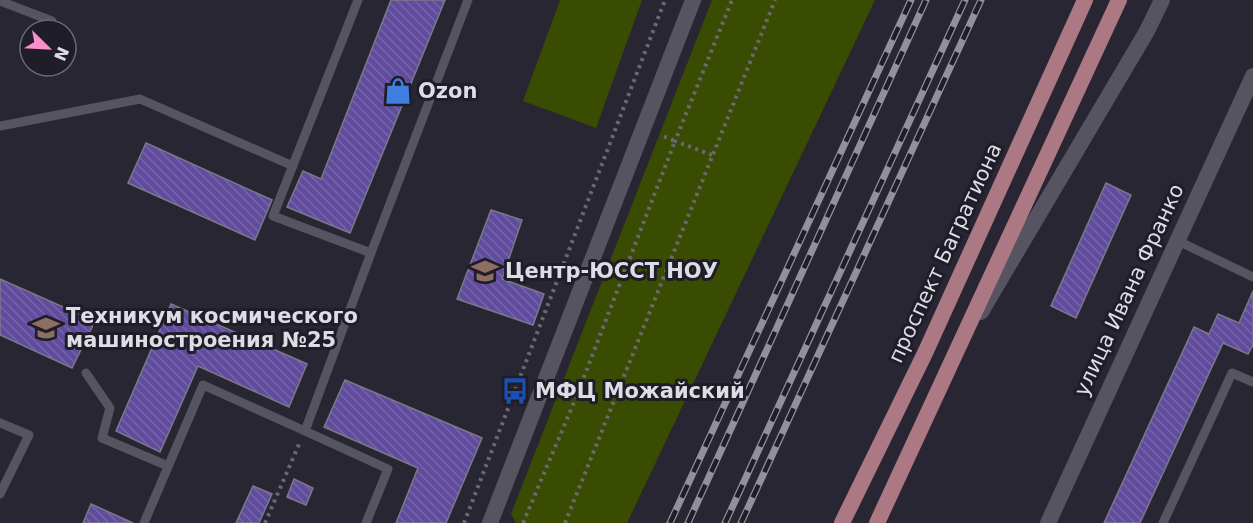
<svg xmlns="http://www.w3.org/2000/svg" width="1253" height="523" viewBox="0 0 1253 523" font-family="'DejaVu Sans',sans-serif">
<defs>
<pattern id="building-back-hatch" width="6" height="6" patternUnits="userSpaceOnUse" patternTransform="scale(1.5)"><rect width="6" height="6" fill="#604b9d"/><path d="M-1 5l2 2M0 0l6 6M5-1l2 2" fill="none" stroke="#7664aa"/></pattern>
</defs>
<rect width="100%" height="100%" fill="#282632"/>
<g fill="#394c02">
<polygon points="560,0 642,0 596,128 523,101"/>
<polygon points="712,0 875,0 627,523 516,523 511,514"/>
</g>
<g fill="url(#building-back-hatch)" stroke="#7b7987" stroke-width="1.5">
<polygon points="391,0 445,0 350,233 287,207 303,171 321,179"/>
<polygon points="146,143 272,200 255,240 128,183"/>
<polygon points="1106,183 1131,195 1076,318 1051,306"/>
<polygon points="491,210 522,220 502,279 544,294 533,325 457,299"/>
<polygon points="0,279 95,321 72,368 0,335"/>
<polygon points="1253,291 1253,345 1248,354 1223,343 1140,523 1104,523 1194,327 1209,334 1218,314 1239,323"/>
<polygon points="171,304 307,364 289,407 198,366 160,452 116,431"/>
<polygon points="345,380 482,438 446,523 396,523 418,468 324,427"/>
<polygon points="294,479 313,488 306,505 287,497"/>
<polygon points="253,486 272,494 259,523 236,523"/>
<polygon points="91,504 133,523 83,523"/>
</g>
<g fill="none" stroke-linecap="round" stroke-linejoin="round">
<g stroke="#6a6973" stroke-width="4" stroke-dasharray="3 4.5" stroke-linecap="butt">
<polyline points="712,155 675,141 732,0"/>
<polyline points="265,523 300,442"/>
<polyline points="464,523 665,0"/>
<polyline points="523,523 575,400 675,141 660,135"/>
<polyline points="565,523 775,0"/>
</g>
<g stroke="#565461" stroke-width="9">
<polyline points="358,0 273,216 371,253 468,0"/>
<polyline points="0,1 52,21"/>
<polyline points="0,126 140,99 293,166"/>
<polyline points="1176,240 1253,277"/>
<polyline points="86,373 110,408 102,438 168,466"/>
<polyline points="0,423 29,435 0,494"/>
<polyline points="144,523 203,385 305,431"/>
<polyline points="366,523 388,469 305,431 371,253"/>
<polyline points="1163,523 1232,373 1253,382"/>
</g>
<g stroke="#565461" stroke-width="16">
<polyline points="981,312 1147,31 1162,0"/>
<polyline points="490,523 693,0"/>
<polyline points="1048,523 1253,76"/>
</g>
<g stroke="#ac7884" stroke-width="16">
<polyline points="842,523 926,351 1085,0"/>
<polyline points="877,523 1119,0"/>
</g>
<defs>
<g id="rail">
<polyline points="670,523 911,0"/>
<polyline points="688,523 926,0"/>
<polyline points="725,523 965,0"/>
<polyline points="741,523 981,0"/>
</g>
</defs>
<use href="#rail" stroke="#92909a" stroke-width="7"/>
<use href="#rail" stroke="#1f1d28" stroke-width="4.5" stroke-dasharray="14" stroke-linecap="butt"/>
</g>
<defs>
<symbol id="shop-bare" viewBox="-9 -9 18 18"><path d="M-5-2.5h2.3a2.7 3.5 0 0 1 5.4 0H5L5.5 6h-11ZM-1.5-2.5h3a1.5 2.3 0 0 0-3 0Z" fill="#3f7fe0" stroke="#1f1d28" stroke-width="2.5" paint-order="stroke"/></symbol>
<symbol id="school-bare" viewBox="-9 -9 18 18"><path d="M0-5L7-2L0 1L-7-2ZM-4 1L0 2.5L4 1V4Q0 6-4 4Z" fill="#8d6e63" stroke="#1f1d28" stroke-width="2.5" paint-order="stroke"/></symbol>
<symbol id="university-bare" viewBox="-9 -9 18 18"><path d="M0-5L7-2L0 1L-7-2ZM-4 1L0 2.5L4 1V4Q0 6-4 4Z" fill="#8d6e63" stroke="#1f1d28" stroke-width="2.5" paint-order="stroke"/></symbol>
<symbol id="bus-bare" viewBox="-9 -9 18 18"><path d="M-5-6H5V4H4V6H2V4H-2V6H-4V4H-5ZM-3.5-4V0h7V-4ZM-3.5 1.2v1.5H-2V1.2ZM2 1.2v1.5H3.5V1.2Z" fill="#1a4fb4" stroke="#1f1d28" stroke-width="2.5" paint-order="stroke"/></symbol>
</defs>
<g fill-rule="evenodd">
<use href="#shop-bare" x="379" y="72" width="38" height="38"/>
<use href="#school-bare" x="466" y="252" width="38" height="38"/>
<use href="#university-bare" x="27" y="309" width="38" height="38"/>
<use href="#bus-bare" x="496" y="372" width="38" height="38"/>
</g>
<g text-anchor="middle" stroke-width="6" stroke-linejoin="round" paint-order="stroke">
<g font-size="21" font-weight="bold" fill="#dedde5" stroke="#1f1d28" text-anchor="start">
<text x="418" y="98">Ozon</text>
<text x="505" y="278">Центр-ЮССТ НОУ</text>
<text x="66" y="323">Техникум космического<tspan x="66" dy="24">машиностроения №25</tspan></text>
<text x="535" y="398">МФЦ Можайский</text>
</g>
<g font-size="21" fill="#dedde5" stroke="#1f1d28">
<text transform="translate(945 253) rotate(-65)" y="7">проспект Багратиона</text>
<text transform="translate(1129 290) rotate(-65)" y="7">улица Ивана Франко</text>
</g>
</g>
<g transform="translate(48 48) rotate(114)"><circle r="28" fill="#1f1d28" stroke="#6b6a74" stroke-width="1.5"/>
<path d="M0-4.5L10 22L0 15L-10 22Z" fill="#f890cb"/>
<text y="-9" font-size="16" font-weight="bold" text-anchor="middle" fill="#dedde5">N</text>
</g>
</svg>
